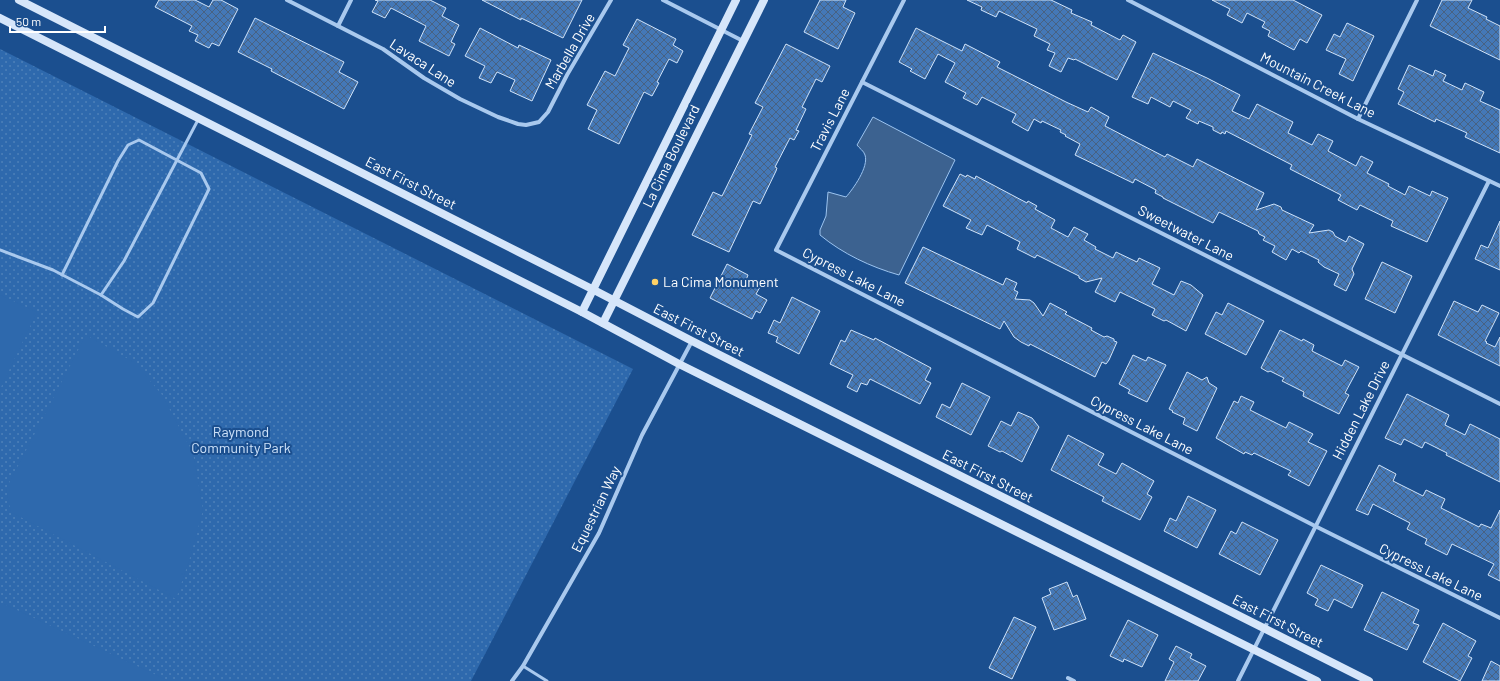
<svg xmlns="http://www.w3.org/2000/svg" width="1500" height="681" viewBox="0 0 1500 681" font-family="Barlow,sans-serif">
<defs>
<pattern id="grass-dots" width="8" height="8" patternUnits="userSpaceOnUse"><rect width="8" height="8" fill="#2e69ad"/><path d="M2 2h.1M6 6h.1" fill="none" stroke="#4d80b9" stroke-width="1.8" stroke-linecap="round"/></pattern>
<pattern id="building-cross-hatch" width="8" height="8" patternUnits="userSpaceOnUse"><rect width="8" height="8" fill="#4478b7"/><path d="M0 0l8 8M0 8l8-8" fill="none" stroke="#486282"/></pattern>
</defs>
<rect width="100%" height="100%" fill="#1b4f8f"/>
<polygon fill="url(#grass-dots)" points="0,49 633,369 471,681 0,681"/>
<g fill="#2e69ad">
<polygon points="0,295 37,312 0,389"/>
<polygon points="86,335 135,363 162,395 193,453 203,510 189,561 176,599 11,512 6,489"/>
<polygon points="0,604 4,604 167,680 166,681 0,681"/>
</g>
<path fill="#3c6290" stroke="#9cc4f0" d="M 873,117 L 955,160 L 899,275 C 871,267 843,254 820,235 L 820,230 L 826,216 L 828,192 L 846,197 C 853,189 869,167 865,155 C 864,151 859,148 857,145 Z"/>
<g fill="url(#building-cross-hatch)" stroke="#cfe3fa">
<polygon points="159,0 195,0 209,7 213,0 221,0 238,9 219,46 212,43 209,48 195,41 198,35 189,31 192,26 155,7"/>
<polygon points="375,0 430,0 446,8 442,16 459,25 451,42 455,44 449,56 419,41 426,26 391,8 385,18 372,12 378,1"/>
<polygon points="482,0 582,0 563,38 521,18 521,20"/>
<polygon points="820,0 846,0 843,7 855,13 838,49 804,32"/>
<polygon points="967,0 1051,0 1072,10 1071,13 1092,22 1091,25 1120,40 1123,35 1136,42 1117,80 1075,59 1074,60 1068,58 1061,72 1049,66 1055,53 1047,50 1050,44 1034,36 1037,29 999,11 996,17 981,10 982,7"/>
<polygon points="1212,0 1293,0 1322,15 1307,43 1300,39 1294,50 1268,36 1270,31 1262,27 1265,22 1247,13 1242,23 1227,15 1230,9"/>
<polygon points="1442,0 1472,0 1468,8 1487,17 1486,19 1500,26 1500,60 1430,26"/>
<polygon points="255,18 344,62 339,72 358,82 344,109 271,71 272,69 238,52"/>
<polygon points="637,19 676,39 673,45 683,51 677,63 669,59 657,82 659,83 652,96 644,92 619,144 588,129 597,110 587,105 605,71 615,76 629,48 623,45"/>
<polygon points="1347,23 1374,36 1353,81 1339,74 1346,59 1326,50 1334,34 1340,37"/>
<polygon points="480,28 518,48 519,45 551,60 532,101 510,91 515,80 497,72 491,83 479,78 485,66 465,56"/>
<polygon points="916,28 962,51 965,44 1000,62 997,67 1066,102 1088,112 1091,107 1109,117 1105,126 1165,157 1167,154 1193,167 1197,159 1264,193 1256,210 1274,204 1281,207 1282,210 1314,225 1309,233 1329,230 1333,232 1335,236 1346,242 1349,236 1364,244 1352,269 1354,274 1346,291 1334,285 1339,274 1324,267 1318,262 1319,260 1301,251 1299,253 1292,249 1286,260 1272,252 1275,246 1263,240 1265,237 1259,234 1258,231 1219,212 1213,223 1163,198 1163,197 1155,193 1156,190 1135,179 1133,183 1075,155 1080,144 1065,136 1066,135 1060,132 1061,130 1042,121 1041,123 1034,119 1028,131 1012,122 1016,114 982,97 977,105 963,98 966,93 945,82 955,63 938,54 925,79 910,71 912,69 899,62"/>
<polygon points="786,44 830,66 822,82 816,79 802,107 806,109 796,130 799,131 794,140 790,138 775,167 777,168 776,171 760,204 753,201 729,252 692,235 713,192 722,196 752,135 749,134 763,107 755,103"/>
<polygon points="1153,53 1207,78 1240,95 1232,111 1249,119 1257,104 1293,122 1288,133 1312,145 1318,134 1333,141 1328,151 1356,166 1361,156 1373,162 1367,173 1389,184 1388,186 1405,195 1409,186 1430,196 1432,191 1448,198 1427,242 1391,226 1393,221 1360,205 1357,210 1338,200 1341,195 1290,169 1292,165 1226,131 1225,134 1222,132 1221,134 1213,130 1213,127 1199,121 1198,124 1186,118 1191,110 1173,101 1170,107 1151,97 1148,104 1132,97"/>
<polygon points="1409,65 1433,76 1435,70 1446,75 1443,81 1462,90 1465,83 1484,92 1480,101 1500,110 1500,153 1465,137 1467,133 1436,119 1435,122 1398,104 1404,92 1398,89"/>
<polygon points="960,174 966,177 967,175 975,179 976,176 1027,203 1028,201 1037,206 1035,209 1055,220 1051,228 1068,237 1074,227 1088,234 1084,240 1096,247 1095,249 1113,258 1116,252 1137,262 1139,258 1160,268 1152,284 1174,295 1181,281 1191,285 1203,295 1186,331 1166,320 1164,321 1152,315 1155,309 1120,292 1115,302 1095,292 1102,278 1086,282 1079,278 1079,276 1037,255 1035,258 1017,249 1020,242 987,225 982,235 966,228 971,220 943,206"/>
<polygon points="1500,221 1500,270 1475,259 1481,245 1488,248"/>
<polygon points="923,247 1003,285 1006,278 1017,283 1014,290 1018,292 1015,299 1030,300 1034,303 1043,316 1050,303 1067,312 1065,314 1092,328 1091,330 1104,337 1107,336 1114,339 1114,341 1117,342 1109,360 1106,364 1102,362 1095,377 1030,344 1029,346 1021,342 1014,337 1004,321 1000,329 905,283"/>
<polygon points="1382,262 1412,276 1395,313 1365,299"/>
<polygon points="727,264 748,275 746,280 760,287 756,294 767,300 760,313 756,311 752,319 710,298"/>
<polygon points="792,297 820,311 799,354 776,342 778,337 768,333 774,320 780,323"/>
<polygon points="1454,301 1478,312 1482,305 1499,313 1485,341 1487,342 1486,343 1495,347 1500,337 1500,366 1438,335"/>
<polygon points="1228,303 1264,321 1246,355 1205,334 1216,312 1222,315"/>
<polygon points="851,330 874,340 875,338 931,368 925,380 931,383 920,404 870,379 867,385 861,383 857,392 847,387 853,375 830,364 841,340 845,342"/>
<polygon points="1280,330 1302,341 1303,339 1314,345 1312,351 1342,366 1345,360 1359,367 1345,393 1349,395 1339,414 1303,396 1304,392 1282,381 1284,378 1270,371 1268,372 1261,368"/>
<polygon points="1133,355 1146,361 1148,357 1166,365 1147,402 1128,393 1130,390 1119,384"/>
<polygon points="1187,372 1202,380 1207,377 1209,383 1217,388 1197,431 1183,424 1185,418 1172,412 1173,411 1169,409"/>
<polygon points="962,383 990,397 971,435 936,417 942,404 950,408"/>
<polygon points="1407,394 1449,415 1445,425 1465,435 1470,424 1500,439 1500,482 1446,455 1447,453 1425,442 1422,448 1404,439 1401,445 1385,438"/>
<polygon points="1241,396 1254,402 1250,410 1286,428 1289,422 1313,434 1308,442 1327,451 1309,486 1288,475 1291,471 1254,453 1252,455 1245,452 1244,454 1216,438 1234,401 1238,403"/>
<polygon points="1018,412 1032,418 1039,427 1022,462 1002,451 1000,452 988,446 1001,421 1011,426"/>
<polygon points="1068,435 1104,454 1098,465 1116,474 1122,463 1154,481 1147,494 1152,497 1140,520 1102,501 1104,497 1051,470"/>
<polygon points="1379,465 1396,474 1393,481 1423,496 1426,490 1445,499 1441,508 1479,527 1481,524 1491,528 1500,510 1500,581 1488,575 1494,564 1452,544 1447,555 1425,544 1427,539 1407,529 1410,523 1373,504 1368,515 1356,510"/>
<polygon points="1188,496 1216,510 1197,548 1164,531 1170,518 1176,521"/>
<polygon points="1242,522 1278,540 1260,575 1219,554 1231,531 1236,534"/>
<polygon points="1321,565 1363,585 1352,608 1334,599 1328,611 1315,605 1318,599 1307,593"/>
<polygon points="1067,582 1073,597 1077,595 1086,619 1054,630 1042,598 1051,594 1049,589"/>
<polygon points="1382,592 1419,610 1413,623 1419,625 1407,650 1364,630"/>
<polygon points="1014,617 1036,627 1012,679 989,668"/>
<polygon points="1128,620 1158,635 1142,667 1124,659 1123,662 1110,656"/>
<polygon points="1443,623 1476,641 1468,656 1472,658 1460,681 1423,662"/>
<polygon points="1176,646 1192,654 1190,658 1206,666 1198,681 1165,681 1174,662 1169,659"/>
<polygon points="1491,661 1500,666 1500,681 1482,681"/>
</g>
<g fill="none" stroke-linecap="round" stroke-linejoin="round">
<g stroke="#a9c9ee" stroke-width="3">
<polyline points="0,250 53,270 101,295 124,261 199,118"/>
<polyline points="62,275 118,161 128,145 139,140 201,173 209,189 153,303 138,317 123,309 101,295"/>
<polyline points="523,666 547,681"/>
</g>
<g stroke="#a9c9ee" stroke-width="4">
<polyline points="287,0 383,49 424,78 460,99 498,117 518,124 526,125 539,122 548,112 567,75 611,0"/>
<polyline points="663,0 743,41"/>
<polyline points="904,0 776,250 1315,526 1500,618"/>
<polyline points="1128,0 1358,119 1500,186"/>
<polyline points="338,26 351,0"/>
<polyline points="862,82 1500,404"/>
<polyline points="1358,119 1417,0"/>
<polyline points="1068,678 1074,681"/>
<polyline points="512,681 523,666 599,533 642,435 692,341"/>
<polyline points="1238,681 1489,181"/>
</g>
<g stroke="#d6e6fa" stroke-width="8">
<polyline points="19,0 592,289 692,341 1369,681"/>
<polyline points="0,18 582,312 679,364 1317,681"/>
<polyline points="582,312 736,0"/>
<polyline points="603,323 764,0"/>
</g>
</g>
<circle fill="#ffd166" stroke="#1b4f8f" stroke-width="1.5" cx="655" cy="282" r="4"/>
<g text-anchor="middle" stroke-width="4" stroke-linejoin="round" paint-order="stroke">
<g font-size="14" fill="#fff" stroke="#1b4f8f">
<text transform="translate(570 51) rotate(-60)" y="5">Marbella Drive</text>
<text transform="translate(423 63) rotate(33)" y="5">Lavaca Lane</text>
<text transform="translate(1318 85) rotate(27)" y="5">Mountain Creek Lane</text>
<text transform="translate(830 120) rotate(-63)" y="5">Travis Lane</text>
<text transform="translate(671 156) rotate(-64)" y="5">La Cima Boulevard</text>
<text transform="translate(411 183) rotate(27)" y="5">East First Street</text>
<text transform="translate(1186 233) rotate(27)" y="5">Sweetwater Lane</text>
<text transform="translate(854 277) rotate(27)" y="5">Cypress Lake Lane</text>
<text transform="translate(699 330) rotate(27)" y="5">East First Street</text>
<text transform="translate(1361 410) rotate(-63)" y="5">Hidden Lake Drive</text>
<text transform="translate(1142 425) rotate(27)" y="5">Cypress Lake Lane</text>
<text transform="translate(988 476) rotate(27)" y="5">East First Street</text>
<text transform="translate(596 509) rotate(-64)" y="5">Equestrian Way</text>
<text transform="translate(1431 572) rotate(26)" y="5">Cypress Lake Lane</text>
<text transform="translate(1278 621) rotate(27)" y="5">East First Street</text>
</g>
<g font-size="14" fill="#fff" stroke="#1b4f8f" text-anchor="start">
<text x="663" y="287">La Cima Monument</text>
</g>
<g font-size="14" fill="#cfe3fa" stroke="#1b4f8f">
<text x="241" y="437">Raymond<tspan x="241" dy="16">Community Park</tspan></text>
</g>
</g>
<path d="M10 26v6h95v-6" fill="none" stroke="#ffffff" stroke-width="2"/>
<text x="16" y="26" font-size="12" fill="#ffffff" stroke="#1b4f8f" stroke-width="3" paint-order="stroke">50 m</text>
</svg>
